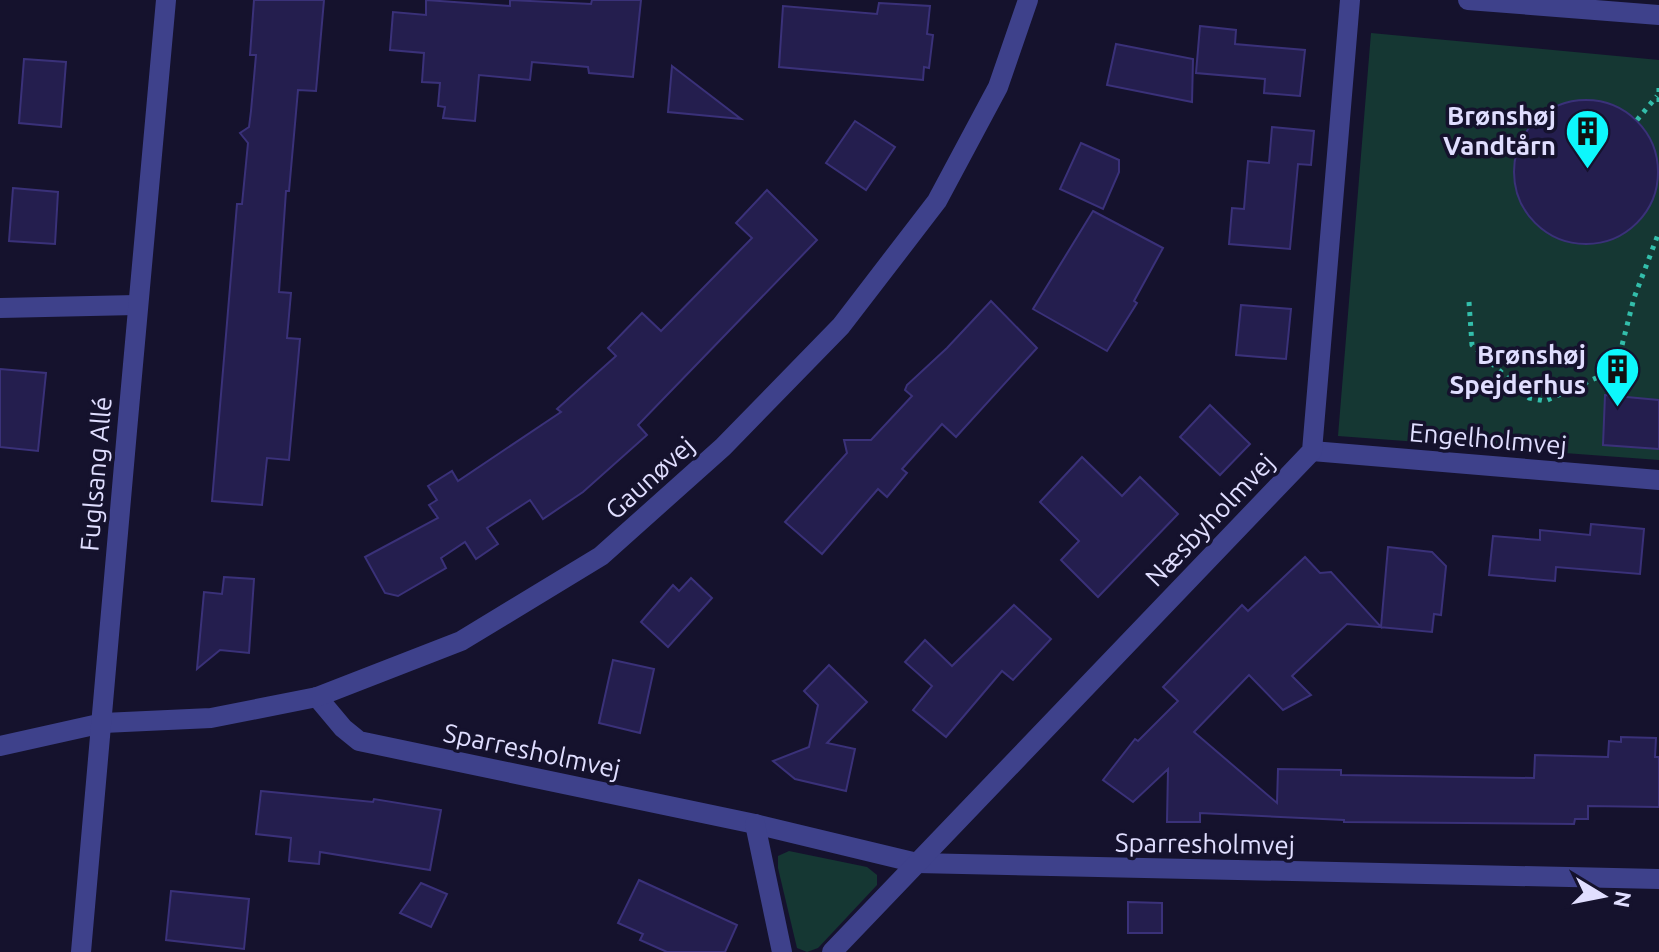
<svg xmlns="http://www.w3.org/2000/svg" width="1659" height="952" viewBox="0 0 1659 952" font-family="Ubuntu,sans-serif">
<rect width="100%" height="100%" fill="#15122d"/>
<g fill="#153733">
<polygon points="1371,33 1659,60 1659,460 1338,436"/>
<polygon points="789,851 867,867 877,875 877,885 818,948 807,952 797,948 778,868 778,856"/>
</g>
<g fill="#241e4e" stroke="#3a3179" stroke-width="2">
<polygon points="254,0 324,0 316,91 298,90 289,191 286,191 279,292 291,293 287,338 300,339 289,460 267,458 262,505 212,501 237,204 242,204 248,143 240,133 249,127 251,111 256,55 250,55"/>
<polygon points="426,0 510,6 510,0 591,4 592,0 641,0 633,77 589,73 588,67 532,62 530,80 479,75 475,121 443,118 445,107 438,106 440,83 422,82 424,53 390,50 393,12 426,15"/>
<polygon points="879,3 930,6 927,34 933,35 929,68 924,67 923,80 779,67 783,6 877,14"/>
<polygon points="1200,26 1236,30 1235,44 1305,50 1300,96 1264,93 1265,79 1196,73"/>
<polygon points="1116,44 1193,59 1192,102 1107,85"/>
<polygon points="24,59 66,62 61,127 19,123"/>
<polygon points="672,66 741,119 668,112"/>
<circle cx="1586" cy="172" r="72"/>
<polygon points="855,121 895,147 866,190 826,163"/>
<polygon points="1272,127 1314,131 1311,165 1298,164 1290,249 1229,244 1232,208 1244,209 1248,161 1269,163"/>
<polygon points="1081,143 1119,160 1119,172 1103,209 1060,189"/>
<polygon points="13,188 58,192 55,244 9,241"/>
<polygon points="767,190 817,240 638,425 647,435 583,492 543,519 530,500 487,528 498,544 476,559 465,542 441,558 446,568 398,596 385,593 365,557 438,518 429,505 437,500 428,486 452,471 458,481 561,412 557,409 616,356 608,348 642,313 661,331 752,238 736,223"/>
<polygon points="1093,211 1163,248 1134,301 1137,303 1107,351 1033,309"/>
<polygon points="991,301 1037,348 956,437 942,424 902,469 907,473 887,497 878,489 822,554 785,522 847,453 844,440 871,440 912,396 905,390 907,385 947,348"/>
<polygon points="1241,305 1291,309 1286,359 1236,355"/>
<polygon points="0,369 46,373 38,451 0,447"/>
<polygon points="1605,395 1659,400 1659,449 1603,445"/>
<polygon points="1210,405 1250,444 1220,475 1180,437"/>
<polygon points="1082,457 1122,496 1140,477 1178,514 1098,597 1061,560 1079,541 1040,502"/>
<polygon points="1591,524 1644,529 1640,574 1556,567 1555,581 1489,575 1493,536 1540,540 1540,530 1590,535"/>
<polygon points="1388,547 1432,552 1446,566 1441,615 1434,614 1432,632 1347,624 1292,676 1311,695 1283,710 1249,675 1194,732 1277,803 1278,769 1341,770 1341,775 1534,778 1535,755 1608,757 1609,741 1621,742 1621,737 1656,738 1655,757 1659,757 1659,807 1588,806 1588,819 1575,819 1574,824 1344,822 1344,820 1200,813 1200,822 1167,822 1168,769 1133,802 1103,780 1135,739 1138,741 1178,701 1163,687 1242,605 1248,611 1305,557 1320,573 1331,572 1381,627"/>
<polygon points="224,577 254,579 249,653 220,650 197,669 204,592 222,594"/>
<polygon points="691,578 712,598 668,647 641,622 673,585 679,591"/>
<polygon points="1014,605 1051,639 1013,680 1002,671 946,737 913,710 932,686 905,662 925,640 952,666"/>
<polygon points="613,660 654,669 640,733 599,723"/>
<polygon points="829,665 867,702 827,743 855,749 846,791 795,779 773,761 809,747 818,705 804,691"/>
<polygon points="261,791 373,802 374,799 441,810 430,870 320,852 319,864 289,861 291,838 256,834"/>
<polygon points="639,880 737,925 725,952 667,952 640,940 643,934 618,923"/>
<polygon points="421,883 447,894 431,927 400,913"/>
<polygon points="171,891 249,899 244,949 166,940"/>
<polygon points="1128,902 1162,903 1162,933 1128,933"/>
</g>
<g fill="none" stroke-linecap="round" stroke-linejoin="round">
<g stroke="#33beab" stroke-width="5" stroke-dasharray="4 6" stroke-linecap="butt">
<polyline points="1659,88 1659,103"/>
<polyline points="1637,120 1657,96"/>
<polyline points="1469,302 1472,345 1529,398 1545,401 1616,369 1634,298 1659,232"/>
</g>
<g stroke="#3e418b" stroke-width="20">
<polyline points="1468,0 1659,15"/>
<polyline points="0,308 136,305"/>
<polyline points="1312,451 1659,480"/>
<polyline points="317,697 343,728 359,741 755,824 917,863 1659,879"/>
<polyline points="0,746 103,723 211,718 317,697 461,641 601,556 723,447 841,326 937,201 998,87 1028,0"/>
<polyline points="755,824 782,952"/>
<path d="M 81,952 C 111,635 135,317 166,0"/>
<polyline points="832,952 1312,451 1350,0"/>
</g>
</g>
<defs>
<symbol id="building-pin" viewBox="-11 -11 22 30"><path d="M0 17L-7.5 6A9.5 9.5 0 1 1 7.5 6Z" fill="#0df7fc" stroke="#15122d"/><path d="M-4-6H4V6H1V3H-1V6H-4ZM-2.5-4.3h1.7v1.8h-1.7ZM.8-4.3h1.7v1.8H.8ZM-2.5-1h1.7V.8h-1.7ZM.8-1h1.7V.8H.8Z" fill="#111"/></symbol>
</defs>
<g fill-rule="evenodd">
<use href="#building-pin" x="1562" y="106" width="51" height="69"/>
<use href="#building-pin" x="1592" y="344" width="51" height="69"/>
</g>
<g text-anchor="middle" stroke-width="7" stroke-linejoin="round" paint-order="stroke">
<g font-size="26" font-weight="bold" fill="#e0deff" stroke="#15122d" text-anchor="end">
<text x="1556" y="125">Brønshøj<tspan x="1556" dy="30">Vandtårn</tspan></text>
<text x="1586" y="364">Brønshøj<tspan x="1586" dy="30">Spejderhus</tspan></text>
</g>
<g font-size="26" fill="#e0deff" stroke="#15122d">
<text transform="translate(1488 439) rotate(5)" y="9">Engelholmvej</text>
<text transform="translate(96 474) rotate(-85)" y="9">Fuglsang Allé</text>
<text transform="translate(650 478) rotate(-42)" y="9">Gaunøvej</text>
<text transform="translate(1210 520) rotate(-46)" y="9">Næsbyholmvej</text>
<text transform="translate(532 751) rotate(12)" y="9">Sparresholmvej</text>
<text transform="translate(1205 844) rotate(1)" y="9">Sparresholmvej</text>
</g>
</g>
<g transform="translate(1603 896) rotate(100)" stroke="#15122d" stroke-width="6" paint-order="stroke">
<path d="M0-6L14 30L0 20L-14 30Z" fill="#e0deff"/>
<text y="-12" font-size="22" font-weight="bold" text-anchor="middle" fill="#e0deff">N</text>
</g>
</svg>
